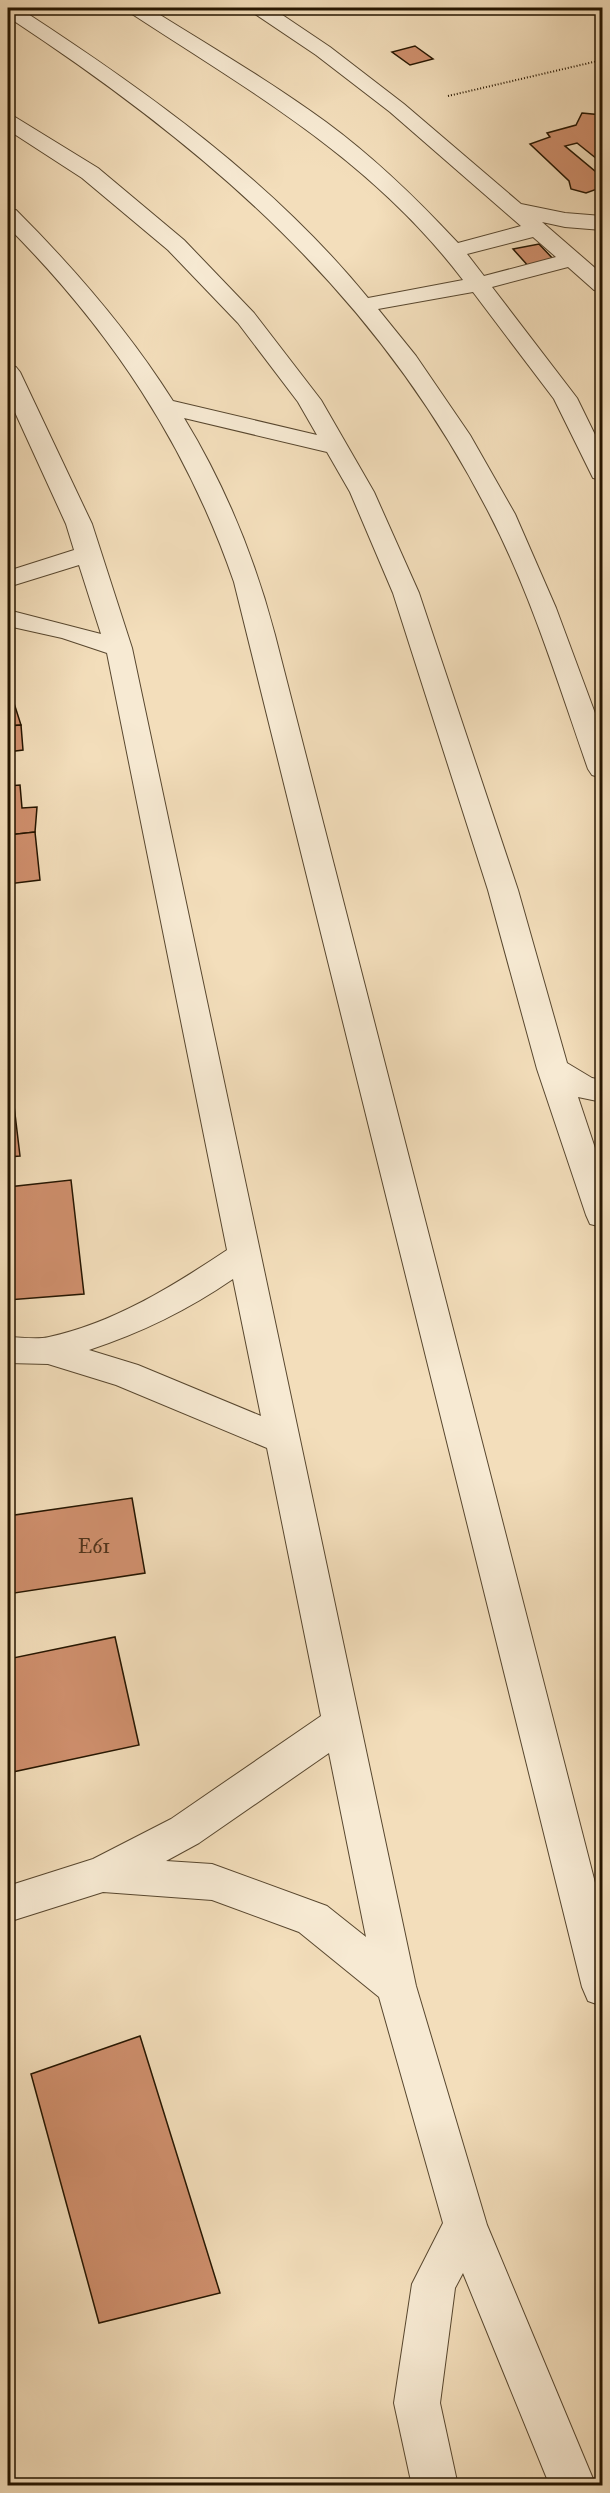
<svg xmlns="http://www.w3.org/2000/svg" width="610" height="2493" viewBox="0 0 610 2493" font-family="'IM FELL Great Primer',serif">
<rect width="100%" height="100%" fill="#f3debb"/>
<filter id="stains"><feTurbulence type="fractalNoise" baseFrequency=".00333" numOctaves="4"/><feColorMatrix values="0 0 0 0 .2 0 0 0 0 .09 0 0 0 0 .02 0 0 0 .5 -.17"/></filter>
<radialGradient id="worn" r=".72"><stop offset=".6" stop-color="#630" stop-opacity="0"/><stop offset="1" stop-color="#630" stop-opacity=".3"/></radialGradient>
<g fill="#d0906e" stroke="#251500" stroke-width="1.5">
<polygon points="415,46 433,59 410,65 392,52"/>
<polygon points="582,113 602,115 600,127 602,128 602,163 577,143 565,146 602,177 597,180 602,184 600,188 586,193 571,189 569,181 530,144 550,137 547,133 576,125"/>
<polygon points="539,244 556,262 530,268 513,249"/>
<polygon points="13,700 21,725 8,726 8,701"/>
<polygon points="21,725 23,750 8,752 8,726"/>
<polygon points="20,785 22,808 37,807 35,832 8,835 8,786"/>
<polygon points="35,832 40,880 8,884 8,835"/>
<polygon points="8,1055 20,1156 8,1157"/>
<polygon points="71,1180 84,1294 8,1300 8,1187"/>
<polygon points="132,1498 145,1573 8,1594 8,1516"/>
<polygon points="115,1637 139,1745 8,1773 8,1659"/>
<polygon points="140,2036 220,2293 99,2323 31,2074"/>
</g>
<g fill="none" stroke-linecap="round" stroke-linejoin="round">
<defs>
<g id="minor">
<path d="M 8,8 L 19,8 C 145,90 272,180 368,298 L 463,280 C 372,160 253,93 129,12 L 126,8 L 149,8 C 208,45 270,81 326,122 C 375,158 417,199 458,243 L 521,226 L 390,112 L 316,55 L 252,12 L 249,8 L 272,8 L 330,47 L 404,104 L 521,204 L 565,213 L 602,216 L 602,230 L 565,227 L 542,222 L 602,274 L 602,292 L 594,290 L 568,267 L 492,287 L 577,398 L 602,449 L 602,480 L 593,478 L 554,399 L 473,292 L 378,309 L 416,356 L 470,435 L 515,514 L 556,608 L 602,732 L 602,778 L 592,775 L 588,769 C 558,683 531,594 489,513 C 377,294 210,150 8,17 ZM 533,237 L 556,257 L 484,276 L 467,254 Z"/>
<path d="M 8,115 L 15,117 L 98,168 L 184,240 L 254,313 L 321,400 L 374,492 L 419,593 L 518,890 L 567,1063 L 592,1078 L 602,1080 L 602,1102 L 578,1097 L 602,1169 L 602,1227 L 590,1224 L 586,1215 L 537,1069 L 488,890 L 393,593 L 350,492 L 327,452 L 184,418 C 225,485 255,559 275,635 L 602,1910 L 602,2006 L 588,2001 L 582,1987 L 234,582 C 186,443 111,331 8,227 L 8,209 L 16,210 C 75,269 128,330 173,401 L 317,435 L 298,402 L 238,323 L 168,250 L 82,178 L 8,130 Z"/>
<path d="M 8,365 L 16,367 L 20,372 L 92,524 L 132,648 L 416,1986 L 487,2225 L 596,2486 L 550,2486 L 463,2273 L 455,2288 L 440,2403 L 458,2486 L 412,2486 L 394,2403 L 412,2284 L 443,2223 L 379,1997 L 299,1932 L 212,1900 L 103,1892 L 8,1922 L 8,1886 L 93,1859 L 171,1819 L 321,1716 L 267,1448 L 116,1385 L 48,1364 L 8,1363 L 8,1337 C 21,1337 36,1340 49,1337 C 114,1323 173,1286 227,1250 L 107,653 L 62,638 L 8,626 L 8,610 L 101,634 L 79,565 L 8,587 L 8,571 L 74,550 L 66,524 L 8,397 ZM 233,1279 L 261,1416 L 138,1365 L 89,1350 C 141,1333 188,1310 233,1279 ZM 329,1753 L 366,1937 L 327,1906 L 212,1864 L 166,1861 L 199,1843 Z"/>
</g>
</defs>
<use href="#minor" stroke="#58472f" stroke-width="2"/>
<polyline stroke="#251500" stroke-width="2" stroke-dasharray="1 2" stroke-linecap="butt" points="448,96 602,60"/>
<use href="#minor" fill="#f7ead3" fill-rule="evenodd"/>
</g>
<g text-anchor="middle" stroke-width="6" stroke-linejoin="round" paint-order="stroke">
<g font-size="20" fill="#50341c">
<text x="94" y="1553">E61</text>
</g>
</g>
<rect width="610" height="2493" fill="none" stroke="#f3debb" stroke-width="30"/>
<rect x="9" y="9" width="592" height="2475" fill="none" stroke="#251500" stroke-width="3"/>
<rect x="15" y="15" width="580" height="2463" fill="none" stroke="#251500" stroke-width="1.5"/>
<rect width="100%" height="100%" filter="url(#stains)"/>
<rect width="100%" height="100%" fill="url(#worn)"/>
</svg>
